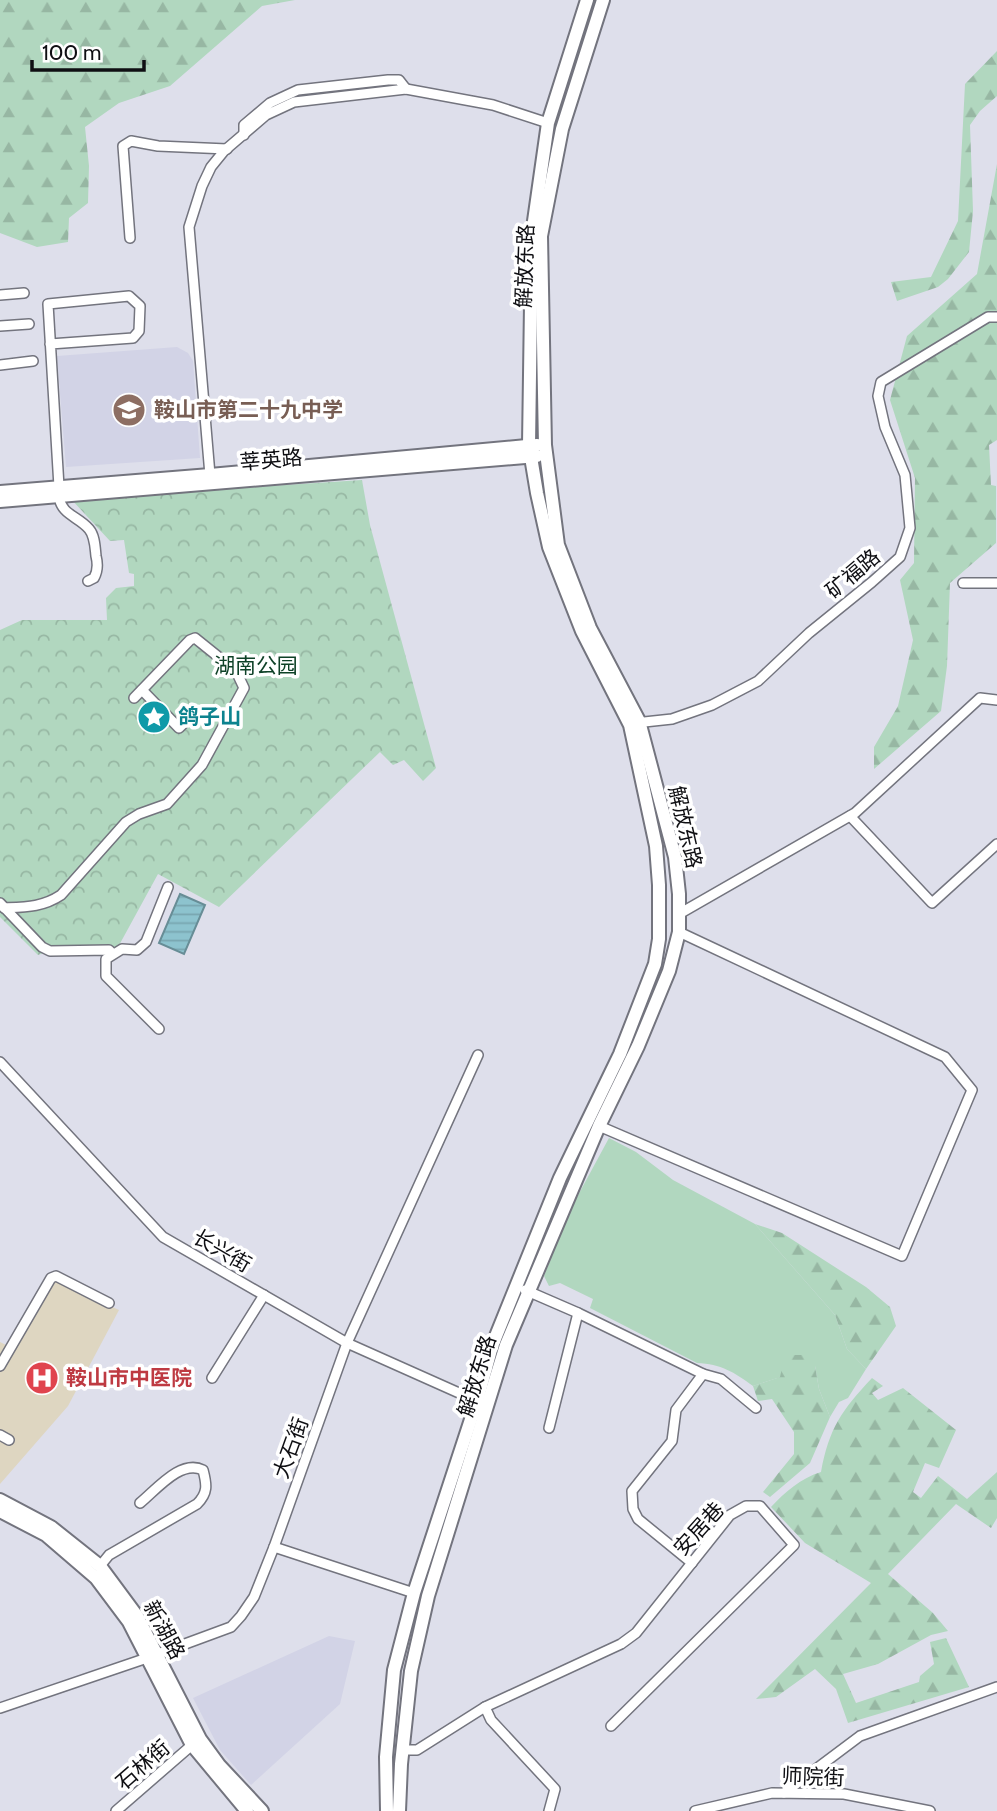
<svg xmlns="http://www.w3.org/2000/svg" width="997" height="1811" viewBox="0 0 997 1811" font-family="Cabin,'Noto Sans SC',sans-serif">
<defs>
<pattern id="forest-firs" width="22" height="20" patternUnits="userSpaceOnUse" patternTransform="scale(1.75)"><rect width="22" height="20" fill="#b1d7bf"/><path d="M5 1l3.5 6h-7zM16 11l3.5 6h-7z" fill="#97b7a3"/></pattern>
<pattern id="park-crowns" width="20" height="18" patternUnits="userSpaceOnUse" patternTransform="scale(1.75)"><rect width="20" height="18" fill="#b1d7bf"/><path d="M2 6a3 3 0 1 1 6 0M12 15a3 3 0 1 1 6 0" fill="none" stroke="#97b7a3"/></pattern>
<pattern id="water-rules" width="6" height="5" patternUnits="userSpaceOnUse" patternTransform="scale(1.75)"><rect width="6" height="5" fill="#8dc3ce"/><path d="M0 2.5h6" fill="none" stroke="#78a6b0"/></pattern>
</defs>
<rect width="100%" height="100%" fill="#dedfeb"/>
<g fill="#d2d3e6">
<polygon points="177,347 188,353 193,361 200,458 66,467 57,356"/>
<polygon points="329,1636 355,1641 340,1704 251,1785 220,1750 193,1698"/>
</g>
<polygon fill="#ded6c1" points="54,1280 119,1310 68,1406 0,1484 0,1342 14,1349"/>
<path fill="#b1d7bf" d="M 609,1138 L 636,1152 L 673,1180 L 755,1224 L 835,1315 L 847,1349 L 866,1369 L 848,1398 L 839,1402 L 830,1417 L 819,1389 L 815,1366 L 753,1386 C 734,1372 721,1364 697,1363 L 590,1308 L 593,1299 L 560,1283 L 549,1286 L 544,1276 L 570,1210 Z"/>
<g fill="url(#forest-firs)">
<polygon points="0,0 295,0 262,6 170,86 119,103 85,127 89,166 88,203 69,218 68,242 37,247 0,233"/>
<polygon points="997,51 997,96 980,111 970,125 973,211 969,252 948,279 938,287 897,301 891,282 931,277 958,221 965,84"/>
<polygon points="997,164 997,440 989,445 991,485 996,486 996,543 950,583 947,666 941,711 874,769 874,747 898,706 913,640 900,580 914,563 915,478 890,400 907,336 977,274"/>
<polygon points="755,1224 782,1233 866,1287 890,1307 896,1326 866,1369 847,1349 835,1315"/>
<polygon points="785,1355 806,1355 815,1366 819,1389 830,1417 810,1463 770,1497 763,1492 794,1454 794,1432 772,1399 758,1401 753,1386 780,1377"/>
<path d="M 872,1378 L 883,1386 L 872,1393 L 878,1400 L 903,1388 L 956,1430 L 939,1468 L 925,1463 L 913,1492 L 921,1498 L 938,1476 L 967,1499 L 997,1472 L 997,1518 L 991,1528 L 956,1504 L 888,1574 L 933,1613 L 948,1631 L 931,1635 L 878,1664 L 843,1674 L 856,1703 L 919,1682 L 920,1676 L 934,1664 L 930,1642 L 946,1638 L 969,1687 L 848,1723 L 836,1689 L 815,1669 L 776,1697 L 756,1699 L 871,1583 L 805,1543 L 771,1507 C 785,1492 801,1478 821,1472 C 829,1428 842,1410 872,1378 Z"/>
</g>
<polygon fill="url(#park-crowns)" points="362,480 370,525 436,768 423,781 404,760 393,765 380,752 219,907 158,874 117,949 112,946 65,945 38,955 0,917 0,630 22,620 107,620 106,598 116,588 134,586 134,574 129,573 124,540 110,541 71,499"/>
<polygon fill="url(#water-rules)" stroke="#678d96" stroke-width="2" points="180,894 205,905 184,954 159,943"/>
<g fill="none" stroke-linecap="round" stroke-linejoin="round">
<defs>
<g id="minor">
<polyline points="244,135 244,125 270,103 298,90 388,80 399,80 406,89"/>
<polyline points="130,238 123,146 131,141 158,146 227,149"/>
<polyline points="0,295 24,293"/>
<polyline points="0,326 29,324"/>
<polyline points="50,344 133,338 139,331 140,306 129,296 48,304 59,487"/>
<polyline points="0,365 33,361"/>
<polyline points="210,475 189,227 202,186 211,167 224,151 266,115 294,102 406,89 493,105 548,123"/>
<path d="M 59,496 C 61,515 78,516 89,529 C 95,536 95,547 96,556 C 98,564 98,571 94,578 L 88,581"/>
<polyline points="963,583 997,583"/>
<polyline points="142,690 179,728 191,716"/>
<polyline points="635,723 672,719 712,705 758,681 809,633 872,582 900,557 910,528 905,475 885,427 878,396 881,382 988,317 997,317"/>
<polyline points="850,816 932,903 997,844"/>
<polyline points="0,903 42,947 50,951 109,950 112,953"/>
<path d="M 4,908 C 26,907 43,907 61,895 L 126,822 L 139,814 L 167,804 L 202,765 L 244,688 L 236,671 L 195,638 L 190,640 L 134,698"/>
<polyline points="679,914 855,813 980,698 997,700"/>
<polyline points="159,1029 106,976 106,959 122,949 137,950 146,942 168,887"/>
<polyline points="0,1062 163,1237 347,1343 477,1401"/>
<polyline points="599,1126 902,1256 972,1090 945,1057 679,932"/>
<polyline points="525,1290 578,1313 703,1374 721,1379 756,1408"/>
<polyline points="0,1366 51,1278 56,1276 109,1303"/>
<polyline points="212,1378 264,1295"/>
<polyline points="549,1428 578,1313"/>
<polyline points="0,1435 9,1440"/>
<polyline points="274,1547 414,1593"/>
<polyline points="692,1563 638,1519 633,1509 632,1491 672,1441 676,1410 703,1374"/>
<path d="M 100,1566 L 109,1555 L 197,1504 C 208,1493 207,1485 203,1470 C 181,1459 157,1489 140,1503"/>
<polyline points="485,1707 491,1720 555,1789 549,1811"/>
<polyline points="0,1708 147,1658 231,1627 241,1616 254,1597 274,1547 347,1343 478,1055"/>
<polyline points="402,1750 417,1750 485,1707 621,1644 636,1633 730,1515 746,1506 760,1506 794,1545 611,1726"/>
<polyline points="784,1793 860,1736 997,1687"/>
<polyline points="116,1811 192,1745"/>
<polyline points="695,1811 772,1793 844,1794 930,1811"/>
</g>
<g id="major">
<polyline points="0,492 210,475 537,445"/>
<polyline points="0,501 537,456"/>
<polyline points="0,1500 51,1527 100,1566 137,1616 200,1739 219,1765 262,1811"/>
<polyline points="0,1511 46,1535 96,1578 129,1622 192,1745 247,1811"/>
<polyline points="387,1811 386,1757 394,1670 414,1593 477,1401 492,1346 560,1178 620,1054 655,964 659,939 659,885 656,846 630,725 582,631 549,547 537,493 529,445 532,235 548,123 587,0"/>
<polyline points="399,1811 401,1764 411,1671 428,1596 506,1345 599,1126 638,1046 669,971 679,932 679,894 675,857 639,721 590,628 558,545 545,445 541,236 562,129 603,0"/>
</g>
</defs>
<use href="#minor" stroke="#73747e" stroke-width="12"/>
<use href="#major" stroke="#73747e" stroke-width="16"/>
<use href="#minor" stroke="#fff" stroke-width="9"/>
<use href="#major" stroke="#fff" stroke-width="12"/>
</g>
<defs>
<symbol id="school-disc" viewBox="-11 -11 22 22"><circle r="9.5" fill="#8d6e63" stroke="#fff"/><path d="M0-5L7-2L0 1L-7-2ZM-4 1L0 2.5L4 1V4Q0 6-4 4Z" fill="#fff"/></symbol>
<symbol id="sight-disc" viewBox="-11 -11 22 22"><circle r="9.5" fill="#0f9aa8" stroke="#fff"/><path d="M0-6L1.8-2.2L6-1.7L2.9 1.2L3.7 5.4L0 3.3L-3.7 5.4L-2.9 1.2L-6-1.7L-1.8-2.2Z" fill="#fff"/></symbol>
<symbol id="hospital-disc" viewBox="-11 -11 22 22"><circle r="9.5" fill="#e0444e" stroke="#fff"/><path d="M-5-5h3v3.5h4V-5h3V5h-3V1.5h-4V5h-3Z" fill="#fff"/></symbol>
</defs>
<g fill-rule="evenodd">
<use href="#school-disc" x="110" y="391" width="38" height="38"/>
<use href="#sight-disc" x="135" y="698" width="38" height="38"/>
<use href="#hospital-disc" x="23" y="1359" width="38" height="38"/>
</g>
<g text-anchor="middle" stroke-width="7" stroke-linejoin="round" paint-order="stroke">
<g font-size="21" fill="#0f0f13" stroke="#fff">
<text transform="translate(525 266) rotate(-88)" y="7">解放东路</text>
<text transform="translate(271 460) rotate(-5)" y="7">莘英路</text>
<text transform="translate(853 574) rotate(-40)" y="7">矿福路</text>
<text transform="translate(685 827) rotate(77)" y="7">解放东路</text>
<text transform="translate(222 1251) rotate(30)" y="7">长兴街</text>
<text transform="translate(477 1376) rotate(-73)" y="7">解放东路</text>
<text transform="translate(291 1448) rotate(-70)" y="7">大石街</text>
<text transform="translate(699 1529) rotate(-48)" y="7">安居巷</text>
<text transform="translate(164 1630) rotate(62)" y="7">新湖路</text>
<text transform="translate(143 1765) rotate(-41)" y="7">石林街</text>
<text transform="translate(813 1777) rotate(2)" y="7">师院街</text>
</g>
<g font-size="21" font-weight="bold" fill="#785e54" stroke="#fff" text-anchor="start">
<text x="154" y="417">鞍山市第二十九中学</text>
</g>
<g font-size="21" fill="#0e4127" stroke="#fff">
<text x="256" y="673">湖南公园</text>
</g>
<g font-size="21" font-weight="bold" fill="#0d838f" stroke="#fff" text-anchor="start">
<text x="178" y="724">鸽子山</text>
</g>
<g font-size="21" font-weight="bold" fill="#be3a42" stroke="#fff" text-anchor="start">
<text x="66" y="1385">鞍山市中医院</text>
</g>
</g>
<path d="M32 60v10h112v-10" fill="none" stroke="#0f0f13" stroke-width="3.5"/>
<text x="42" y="60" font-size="21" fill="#0f0f13" stroke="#ffffff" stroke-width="5" paint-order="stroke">100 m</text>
</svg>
